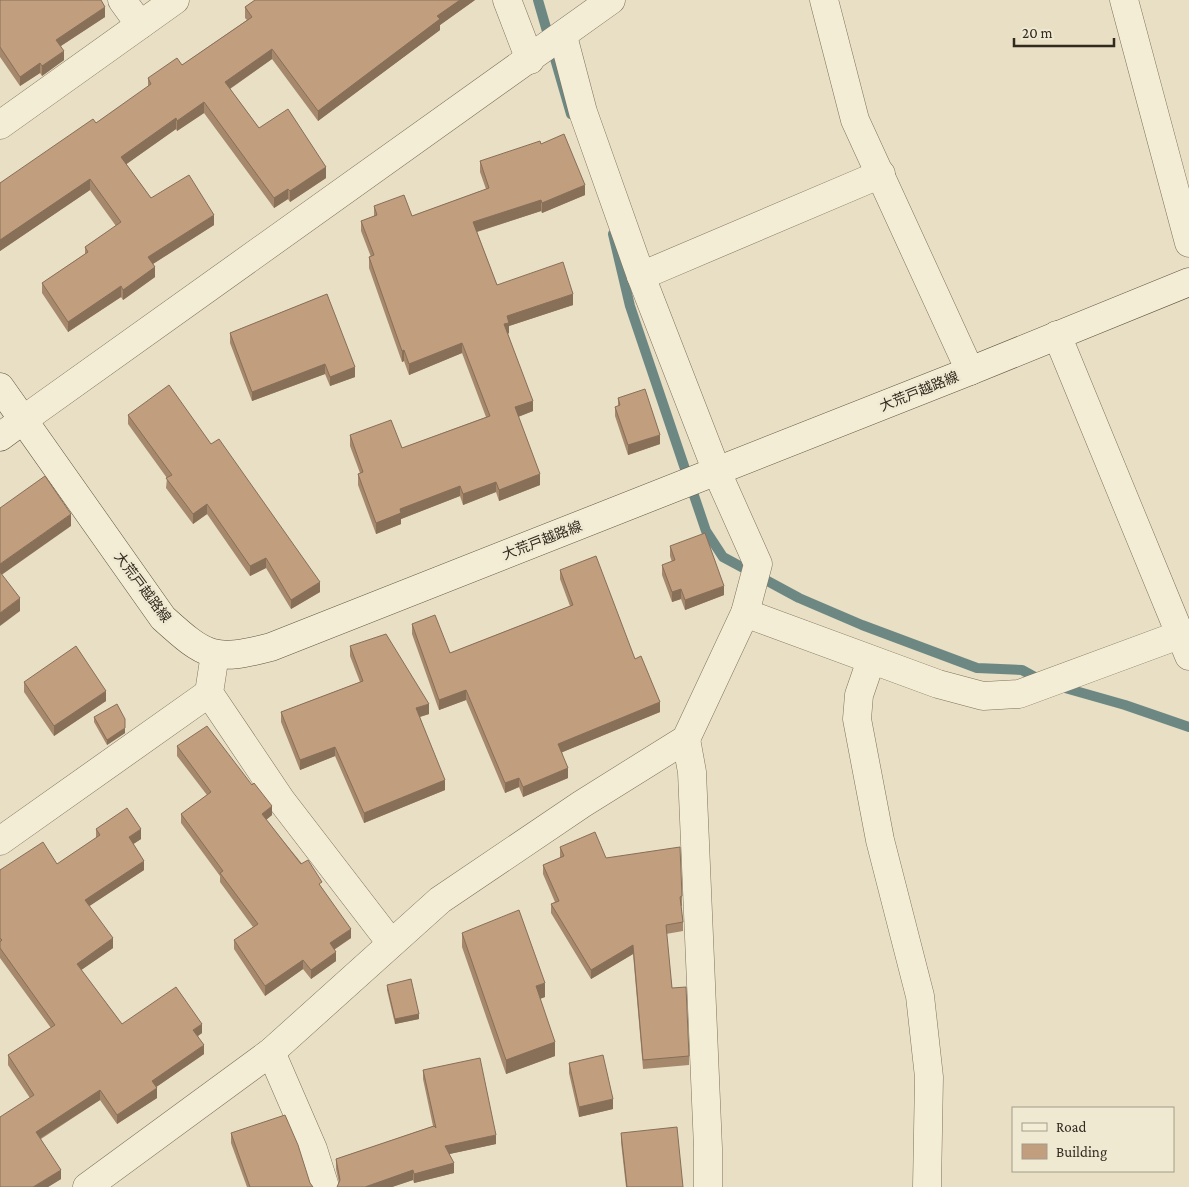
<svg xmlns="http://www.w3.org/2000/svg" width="1189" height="1187" viewBox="0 0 1189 1187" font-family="'Crimson Pro','Noto Sans JP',serif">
<rect width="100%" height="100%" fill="#e8dfc4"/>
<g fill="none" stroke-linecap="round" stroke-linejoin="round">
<g stroke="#6d8883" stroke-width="10">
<polyline points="538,0 571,114"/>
<polyline points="613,234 630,306 706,531 723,557 799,598 862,625 977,668 1022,670 1042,681"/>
<polyline points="1058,686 1125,705 1189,727"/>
</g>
<defs>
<g id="minor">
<polyline points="122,0 140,25"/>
<polyline points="507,0 530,60"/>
<polyline points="824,0 855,120 970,371"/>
<polyline points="1124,0 1189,243"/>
<polyline points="0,125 175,0"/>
<polyline points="641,276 881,174"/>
<polyline points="1057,335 1189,656"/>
<polyline points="23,420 611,0"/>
<polyline points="745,613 938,684 983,696 1019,694 1179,635"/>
<polyline points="215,654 209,693 281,800 391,943"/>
<polyline points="871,660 859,695 857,719 880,840 920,996 929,1077 927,1187"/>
<polyline points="686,739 692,772 708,1148 708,1187"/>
<polyline points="0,841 209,693"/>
<polyline points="271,1052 313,1149 325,1187"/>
<polyline points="87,1187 271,1052 440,900 582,804 686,739 745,613 758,564 717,472 641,276 583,112 563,36"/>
</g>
<g id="secondary">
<path d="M 0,387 L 163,618 C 206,657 214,662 271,647 L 970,371 L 1189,282"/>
<polyline points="0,437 23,420"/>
</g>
</defs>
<use href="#minor" stroke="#80715d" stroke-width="29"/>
<use href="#secondary" stroke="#625340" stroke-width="29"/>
<use href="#minor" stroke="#f4edd6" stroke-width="28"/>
<use href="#secondary" stroke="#f4edd6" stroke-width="28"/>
</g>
<g fill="#a6886c">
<polygon points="0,0 105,17 61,46 64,60 42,76 40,73 20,86 0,57"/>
<polygon points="255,0 475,0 440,25 440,30 318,121 272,59 230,89 259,128 326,178 290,202 288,199 274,208 204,113 177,131 176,129 126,164 151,198 214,225 153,264 155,277 123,300 121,297 68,332 42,293 42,283 85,254 85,247 116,226 90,190 0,251 0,183 96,123 148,87 148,78 182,65 247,20 245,18 245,7"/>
<polygon points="541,144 585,195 542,213 541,211 477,232 497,285 573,305 509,326 509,333 508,334 533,411 518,417 540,485 499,501 496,492 463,505 460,496 401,519 401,524 376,534 358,485 358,474 360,473 350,446 350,435 402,448 486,417 462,353 409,375 404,361 402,362 369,268 369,257 371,257 361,231 361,221 374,216 374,206 412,216 486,189 480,172 480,161"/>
<polygon points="327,294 355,377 330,386 325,374 252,401 230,343 230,333"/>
<polygon points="618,398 660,444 628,455 615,416 615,407 618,406"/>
<polygon points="128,415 211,444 320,592 291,609 266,568 250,576 207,514 193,524 166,488 167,478 128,424"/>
<polygon points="670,546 724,595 685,610 681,599 672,602 662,575 662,565 672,562 670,556"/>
<polygon points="560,570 635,659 660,712 562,752 568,778 523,797 519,787 505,793 466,700 439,710 412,634 412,624 450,653 570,606 560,579"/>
<polygon points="350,646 429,714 420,717 445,790 364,823 335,756 300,770 281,722 281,712 360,682 350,656"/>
<polygon points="24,682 106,701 54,736 24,692"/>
<polygon points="94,717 125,733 107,745 94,722"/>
<polygon points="177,746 272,815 266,820 322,888 351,938 334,950 336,961 311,979 303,969 265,996 234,949 234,940 253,927 220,882 220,876 181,823 181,814 207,795 177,756"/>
<polygon points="96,829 141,839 133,844 144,870 89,906 113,948 81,970 122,1024 202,1033 198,1036 204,1054 156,1087 157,1098 117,1124 100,1100 41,1139 61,1179 48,1187 30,1098 8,1065 8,1055 51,1028 0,958 0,870 57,864 96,838"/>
<polygon points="560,847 606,858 682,896 682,906 681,906 683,922 683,931 666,934 672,988 689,1056 689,1065 643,1069 633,954 591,979 551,913 551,904 555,902 543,874 543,865 560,858"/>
<polygon points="462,933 545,997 540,999 555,1056 506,1074 462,947"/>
<polygon points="387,985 419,1019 395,1024 387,990"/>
<polygon points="569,1063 613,1109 579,1117 569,1073"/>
<polygon points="423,1070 496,1144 449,1154 454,1173 414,1183 413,1180 392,1187 337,1187 339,1183 336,1169 336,1159 433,1126 423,1079"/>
<polygon points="231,1133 310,1183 313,1187 247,1187 231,1143"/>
<polygon points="621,1133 683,1187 626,1187 621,1142"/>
</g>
<g fill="#876f58">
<polygon points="460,0 475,0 440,25 440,30 318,121 318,111 437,16"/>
<polygon points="105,7 105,17 56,49 56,40"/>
<polygon points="272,49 272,59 225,92 225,82"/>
<polygon points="64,51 64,60 42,76 42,66"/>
<polygon points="40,63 40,73 20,86 20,77"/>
<polygon points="204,102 204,113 177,131 177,121"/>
<polygon points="176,118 176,129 121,168 121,157"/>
<polygon points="326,167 326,178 290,202 290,191"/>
<polygon points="90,179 90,190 0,251 0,240"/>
<polygon points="585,185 585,195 542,213 542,203"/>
<polygon points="288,189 288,199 274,208 274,198"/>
<polygon points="541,200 541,211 473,233 473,222"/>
<polygon points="214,215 214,225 148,267 148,257"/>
<polygon points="155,267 155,277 123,300 123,290"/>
<polygon points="121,286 121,297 68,332 68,322"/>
<polygon points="573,294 573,305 509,326 509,333 504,335 504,324 507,316"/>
<polygon points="462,343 462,353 409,375 409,364"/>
<polygon points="404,350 404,361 402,362 402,351"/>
<polygon points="325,364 325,374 252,401 252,392"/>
<polygon points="355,367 355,377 330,386 330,377"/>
<polygon points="533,401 533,411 515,418 515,407"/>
<polygon points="660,435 660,444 628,455 628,445"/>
<polygon points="540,474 540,485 499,501 499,490"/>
<polygon points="496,482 496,492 463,505 463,494"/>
<polygon points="460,486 460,496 401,519 401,524 376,534 376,523 400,509"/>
<polygon points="207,504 207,514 193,524 193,514"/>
<polygon points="71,514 71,526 0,576 0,564"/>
<polygon points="266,558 266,568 250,576 250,566"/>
<polygon points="320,582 320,592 291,609 291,600"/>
<polygon points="724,586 724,595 685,610 685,600"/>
<polygon points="681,589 681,599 672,602 672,592"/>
<polygon points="20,598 20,611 0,626 0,613"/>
<polygon points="466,690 466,700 439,710 439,700"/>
<polygon points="106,691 106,701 54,736 54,726"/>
<polygon points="660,702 660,712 558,754 558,744"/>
<polygon points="429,704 429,714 416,718 416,708"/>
<polygon points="125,728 125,733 107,745 107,740"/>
<polygon points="335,747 335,756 300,770 300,760"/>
<polygon points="568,768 568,778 523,797 523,787"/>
<polygon points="519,778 519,787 505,793 505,783"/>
<polygon points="445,780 445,790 364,823 364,813"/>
<polygon points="272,806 272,815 262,823 262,814"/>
<polygon points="141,829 141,839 129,847 129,837"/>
<polygon points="144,861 144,870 85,909 85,900"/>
<polygon points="351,929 351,938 330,952 330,943"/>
<polygon points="113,938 113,948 77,973 77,964"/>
<polygon points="633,945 633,954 591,979 591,970"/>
<polygon points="336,952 336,961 311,979 311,970"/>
<polygon points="303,960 303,969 265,996 265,986"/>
<polygon points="545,983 545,997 536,1000 536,986"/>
<polygon points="419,1014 419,1019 395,1024 395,1019"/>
<polygon points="202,1024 202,1033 193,1039 193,1030"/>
<polygon points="555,1042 555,1056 506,1074 506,1060"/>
<polygon points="204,1045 204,1054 152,1090 152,1081"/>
<polygon points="157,1088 157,1098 117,1124 117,1115"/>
<polygon points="100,1090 100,1100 36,1141 36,1132"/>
<polygon points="613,1099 613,1109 579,1117 579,1107"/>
<polygon points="496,1135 496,1144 445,1155 445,1146"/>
<polygon points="454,1163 454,1173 414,1183 414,1174"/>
<polygon points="61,1170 61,1179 48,1187 33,1187"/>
<polygon points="413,1170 413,1180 392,1187 365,1187"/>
</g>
<g fill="#c19e7e" stroke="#876f58">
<polygon points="0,0 101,0 105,7 56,40 64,51 42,66 40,63 20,77 0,47"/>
<polygon points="255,0 460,0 437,16 440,19 318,111 272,49 225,82 259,128 288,109 326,167 290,191 288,189 274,198 204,102 177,121 176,118 121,157 151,198 189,175 214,215 148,257 155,267 123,290 121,286 68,322 42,283 88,252 85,247 121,222 90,179 0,240 0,183 93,119 96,123 151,84 148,78 177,58 182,65 252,17 245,7"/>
<polygon points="564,134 585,185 542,203 541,200 473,222 497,285 563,262 573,294 507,316 509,323 504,324 533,401 515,407 540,474 499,490 496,482 463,494 460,486 400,509 401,513 376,523 358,474 363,472 350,435 391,420 402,448 490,416 462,343 409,364 404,350 402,351 369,257 374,255 361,221 377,215 374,206 404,195 412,216 489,188 480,161 540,141 541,144"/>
<polygon points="327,294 355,367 330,377 325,364 252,392 230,333"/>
<polygon points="169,385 211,444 219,439 320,582 291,600 266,558 250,566 207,504 193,514 166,478 172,475 128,415"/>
<polygon points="645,389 660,435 628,445 615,407 620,405 618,398"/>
<polygon points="45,476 71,514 0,564 0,508"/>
<polygon points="705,533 724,586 685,600 681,589 672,592 662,565 675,560 670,546"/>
<polygon points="596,556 635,659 641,656 660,702 558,744 568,768 523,787 519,778 505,783 466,690 439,700 412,624 435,615 450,653 573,605 560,570"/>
<polygon points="0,572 20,598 0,613"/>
<polygon points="386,634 429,704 416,708 445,780 364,813 335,747 300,760 281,712 363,681 350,646"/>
<polygon points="76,646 106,691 54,726 24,682"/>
<polygon points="117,704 125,719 125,728 107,740 94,717"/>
<polygon points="207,726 252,785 254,783 272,806 262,814 301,864 308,860 322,882 319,884 351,929 330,943 336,952 311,970 303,960 265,986 234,940 258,924 220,873 223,871 181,814 211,792 177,746"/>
<polygon points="127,808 141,829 129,837 144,861 85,900 113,938 77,964 122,1024 176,987 202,1024 193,1030 204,1045 152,1081 157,1088 117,1115 100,1090 36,1132 61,1170 33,1187 0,1187 0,1117 34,1095 8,1055 55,1025 0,948 0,942 2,940 0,938 0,870 43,842 57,864 100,835 96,829"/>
<polygon points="595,832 606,858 680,847 682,896 680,897 683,922 666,925 672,988 686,987 689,1056 643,1060 633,945 591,970 551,904 559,901 543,865 564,856 560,847"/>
<polygon points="519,910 545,983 536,986 555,1042 506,1060 462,933"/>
<polygon points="411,979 419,1014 395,1019 387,985"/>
<polygon points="603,1055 613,1099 579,1107 569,1063"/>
<polygon points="480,1058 496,1135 445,1146 454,1163 414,1174 413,1170 365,1187 337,1187 340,1180 336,1159 434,1126 436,1128 423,1070"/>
<polygon points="285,1115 298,1145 310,1183 313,1187 250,1187 231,1133"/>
<polygon points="677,1127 683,1187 627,1187 621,1133"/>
</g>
<g text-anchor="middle" stroke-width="5" stroke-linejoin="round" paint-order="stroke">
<g font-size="14" fill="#32291f" stroke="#f0e9d2">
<text transform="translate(919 391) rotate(-22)" y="5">大荒戸越路線</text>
<text transform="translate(542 540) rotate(-21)" y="5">大荒戸越路線</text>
<text transform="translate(143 587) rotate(53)" y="5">大荒戸越路線</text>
</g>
</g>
<rect x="1012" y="1107" width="162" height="65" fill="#f0e9d2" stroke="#a49c8a"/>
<rect x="1022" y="1123" width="25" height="8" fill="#f4edd6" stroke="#a49c8a"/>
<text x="1056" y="1132" font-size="15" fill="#32291f">Road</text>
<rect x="1022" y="1144" width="25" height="15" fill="#c19e7e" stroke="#a49c8a"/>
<text x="1056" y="1157" font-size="15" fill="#32291f">Building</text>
<path d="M1014 38v8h100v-8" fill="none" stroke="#32291f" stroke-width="2.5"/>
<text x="1022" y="38" font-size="15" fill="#32291f" stroke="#f0e9d2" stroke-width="4" paint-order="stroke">20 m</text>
</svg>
